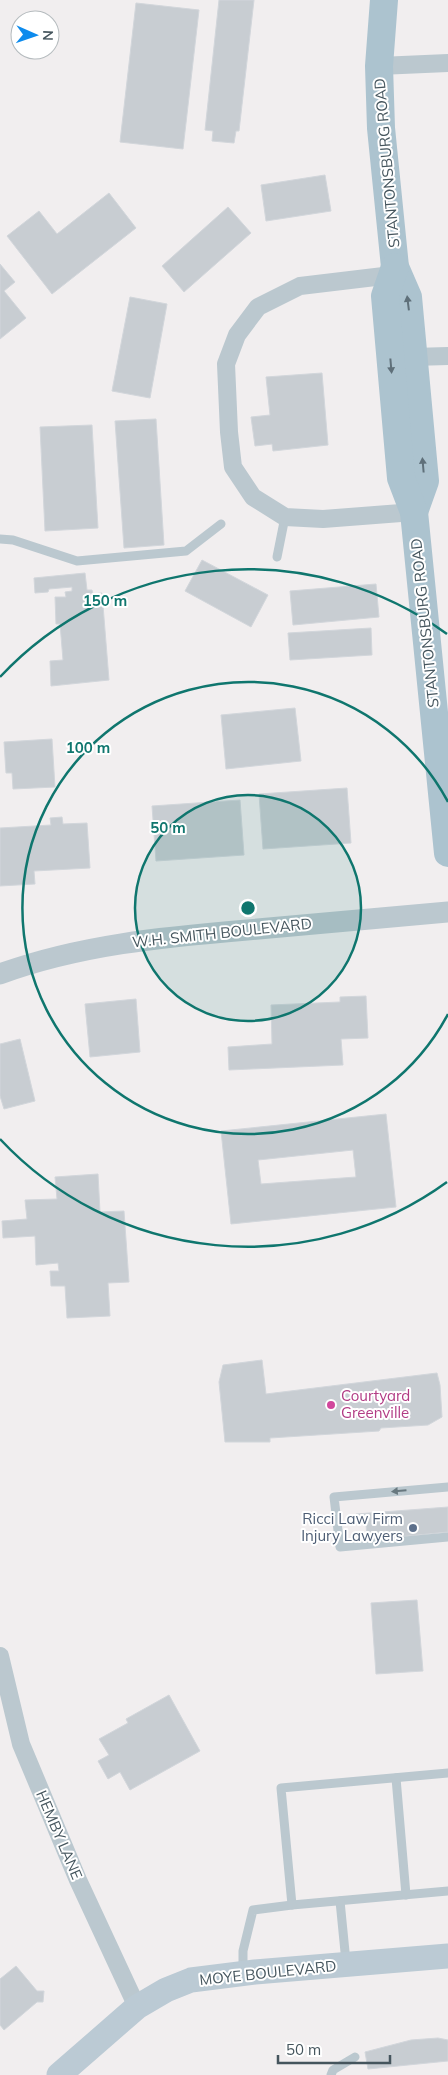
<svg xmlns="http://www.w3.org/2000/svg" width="448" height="2075" viewBox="0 0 448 2075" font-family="Mulish,sans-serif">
<rect width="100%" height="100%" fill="#f1eeef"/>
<g fill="#c8cdd2" stroke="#d2d6db" fill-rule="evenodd">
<polygon points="219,0 254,0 239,131 236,131 234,143 212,141 213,131 205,130"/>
<polygon points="136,3 199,10 183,149 120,142"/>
<polygon points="325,175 331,211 266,221 261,185"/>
<polygon points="109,193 136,228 52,294 7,236 39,211 57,234"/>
<polygon points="228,207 251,233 184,292 162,266"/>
<polygon points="0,264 15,282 4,291 26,318 0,339"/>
<polygon points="130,297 167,304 150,398 112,391"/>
<polygon points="322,373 328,445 273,451 272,444 255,446 251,417 270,415 266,377"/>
<polygon points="156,419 164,545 124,548 115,421"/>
<polygon points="92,425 98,528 45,531 40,427"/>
<polygon points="202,560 268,595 251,627 185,591"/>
<polygon points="85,573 87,590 92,590 93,594 102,593 109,680 51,686 50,661 63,660 60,624 56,624 55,597 66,597 65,592 72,591 72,587 49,589 48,592 35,593 34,578"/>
<polygon points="376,584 379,617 293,625 290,591"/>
<polygon points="371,628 372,655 290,660 288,633"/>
<polygon points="295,708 301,761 226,769 221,715"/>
<polygon points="52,739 55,787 13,789 12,773 6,773 4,742"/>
<polygon points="347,788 351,843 263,849 259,794"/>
<polygon points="240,800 244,855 156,861 152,806"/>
<polygon points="62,817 63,824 87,823 90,868 34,871 35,884 0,886 0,828 51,825 50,818"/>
<polygon points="366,996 368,1038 341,1039 343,1065 229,1070 228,1047 272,1044 271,1005 340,1002 340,997"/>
<polygon points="136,999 140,1052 90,1057 85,1004"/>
<polygon points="20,1039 35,1101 4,1109 0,1096 0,1044"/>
<path d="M 386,1114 L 396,1207 L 231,1224 L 221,1131 ZM 353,1150 L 356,1177 L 261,1184 L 258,1160 Z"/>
<polygon points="98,1174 100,1212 124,1211 129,1282 108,1283 110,1316 67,1318 65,1286 51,1286 50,1271 59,1271 58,1263 36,1265 35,1236 3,1238 2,1221 27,1219 25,1200 57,1199 55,1177"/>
<polygon points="262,1360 266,1394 437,1373 440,1385 442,1417 428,1425 381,1428 379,1431 270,1438 270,1442 225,1442 219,1382 223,1365"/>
<polygon points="448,1507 448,1532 367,1540 366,1523 357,1524 356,1514"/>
<polygon points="417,1600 423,1671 376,1674 371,1603"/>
<polygon points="169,1695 200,1751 130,1790 120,1772 108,1779 98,1761 109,1755 99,1739 128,1723 126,1719"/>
<polygon points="16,1966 37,1991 44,1991 43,2002 37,2002 4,2030 0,2025 0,1979"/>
<polygon points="438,2038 448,2040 448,2061 368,2069 365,2052 411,2040"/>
</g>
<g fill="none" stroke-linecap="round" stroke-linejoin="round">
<g stroke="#bbc8cf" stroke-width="9">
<polyline points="0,539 13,540 77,561 186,551 221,524"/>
<polyline points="277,557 285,517"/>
<polyline points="448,1487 334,1497 340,1547 448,1537"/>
<polyline points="448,1773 281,1788 292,1905 448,1891"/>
<polyline points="396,1778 406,1895"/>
<polyline points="340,1901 346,1962"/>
<polyline points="243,1971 243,1951 253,1910 292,1905"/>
<polyline points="331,2075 333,2070 355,2057"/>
</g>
<g stroke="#bbc8cf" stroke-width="18">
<polyline points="379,66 448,63"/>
<polyline points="392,275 300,286 258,307 237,335 226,364 229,432 233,467 253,497 285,517 323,519 414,512"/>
<polyline points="413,357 448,356"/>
<polyline points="0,1656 21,1744 78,1880 137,2007"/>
</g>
<path stroke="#bbc8cf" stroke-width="21" d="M 0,974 C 79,945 164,937 247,930 C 314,924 381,918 448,912"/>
<polyline stroke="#bbcad4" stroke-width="25" points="59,2075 137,2007 166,1990 191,1980 255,1972 448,1956"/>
<g stroke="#acc3cf" stroke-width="28">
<polyline points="384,0 379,66 381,128 395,267 408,297 425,481 414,512"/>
<polyline points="395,267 385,296 401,478 414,512 448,853"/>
</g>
</g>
<defs><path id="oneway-solid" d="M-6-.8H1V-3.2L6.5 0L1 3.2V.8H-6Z" transform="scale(1.25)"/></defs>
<g fill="#5f707a">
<use href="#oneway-solid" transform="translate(408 303) rotate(-97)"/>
<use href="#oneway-solid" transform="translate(391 366) rotate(85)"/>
<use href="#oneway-solid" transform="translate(423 465) rotate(-95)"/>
</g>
<use fill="#68787f" href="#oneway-solid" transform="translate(399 1491) rotate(175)"/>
<circle cx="248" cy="908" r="113" fill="#0f766e" fill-opacity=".12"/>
<g fill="none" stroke="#0f766e" stroke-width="2.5">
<circle cx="248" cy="908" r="113"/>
<path d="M448 1014A226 226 0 1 1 448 802"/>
<path d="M447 1182A339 339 0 0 1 0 1139M0 677A339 339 0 0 1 447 634"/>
</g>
<circle fill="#d1479c" stroke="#fff" stroke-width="2" cx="331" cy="1405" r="5"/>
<circle fill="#5c6f8a" stroke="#fff" stroke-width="2" cx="413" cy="1528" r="5"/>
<g text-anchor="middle" stroke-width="4" stroke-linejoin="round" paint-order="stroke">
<g font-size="15" fill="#45555d" stroke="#fff">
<text transform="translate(387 163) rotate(-95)" y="5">STANTONSBURG ROAD</text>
<text transform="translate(425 623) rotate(-96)" y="5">STANTONSBURG ROAD</text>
<text transform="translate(222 933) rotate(-6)" y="5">W.H. SMITH BOULEVARD</text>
<text transform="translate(59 1835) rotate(67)" y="5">HEMBY LANE</text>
<text transform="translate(268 1973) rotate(-6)" y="5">MOYE BOULEVARD</text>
</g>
<g font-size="15" fill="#b23c85" stroke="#fff" text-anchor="start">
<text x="341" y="1401">Courtyard<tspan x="341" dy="17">Greenville</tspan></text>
</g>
<g font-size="15" fill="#4e5e75" stroke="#fff" text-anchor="end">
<text x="403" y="1524">Ricci Law Firm<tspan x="403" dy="17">Injury Lawyers</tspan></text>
</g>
</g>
<circle cx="248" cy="908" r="8" fill="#0f766e" stroke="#fff" stroke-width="2.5"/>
<g font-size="15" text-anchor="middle" font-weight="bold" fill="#0f766e" stroke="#fff" stroke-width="4" stroke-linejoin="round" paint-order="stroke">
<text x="105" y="606">150 m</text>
<text x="88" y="753">100 m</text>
<text x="168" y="833">50 m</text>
</g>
<g transform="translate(35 35) rotate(92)"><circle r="24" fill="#ffffff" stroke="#b5bbbe"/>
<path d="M0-4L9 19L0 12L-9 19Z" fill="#0d8bed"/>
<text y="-8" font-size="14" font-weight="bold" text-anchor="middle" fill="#45555d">N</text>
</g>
<path d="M278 2055v8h112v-8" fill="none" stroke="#45555d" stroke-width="2.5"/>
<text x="286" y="2055" font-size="15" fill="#45555d" stroke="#ffffff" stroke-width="4" paint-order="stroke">50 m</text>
</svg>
